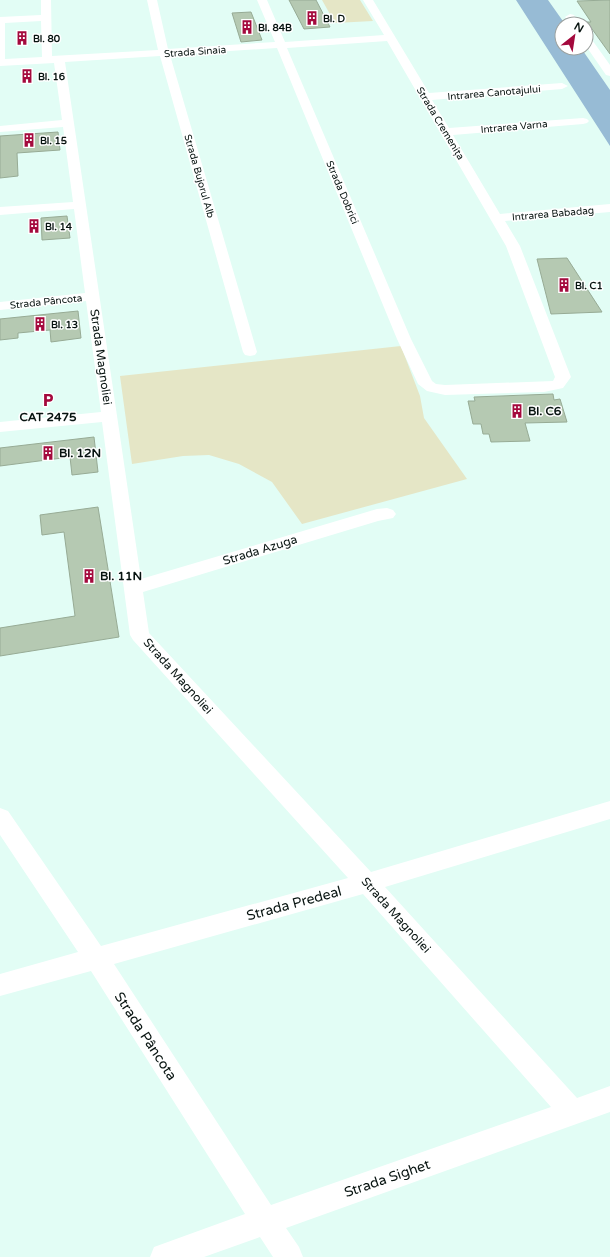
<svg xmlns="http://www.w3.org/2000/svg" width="610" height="1257" viewBox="0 0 610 1257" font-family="'Varela Round',sans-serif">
<rect width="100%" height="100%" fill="#e2fdf5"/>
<g fill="#e5e6c6">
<polygon points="322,0 360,0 373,21 335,23"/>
<polygon points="401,346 420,396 424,418 467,479 302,524 272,482 239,464 209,455 183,456 132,464 120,376"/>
</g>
<polygon fill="#97bbd5" points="516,0 548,0 565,24 562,24 562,48 581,48 610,90 610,146"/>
<g fill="#b5c9b2" stroke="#97ab95">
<polygon points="289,0 316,0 330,27 304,29"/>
<polygon points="610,0 610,54 587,22 591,22 577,1"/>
<polygon points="251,12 262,40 241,42 232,13"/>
<polygon points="58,132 60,150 17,153 18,176 0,178 0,136"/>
<polygon points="67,216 70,238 42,240 41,218"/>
<polygon points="567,258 602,312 551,314 537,259"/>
<polygon points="78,311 81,338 51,342 50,330 18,333 18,338 0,340 0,319"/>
<polygon points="553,394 554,400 560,399 567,422 525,423 530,441 491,442 489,434 483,434 481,424 473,424 468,401 475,401 474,397"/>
<polygon points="94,437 98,472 72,475 70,457 0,466 0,448"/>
<polygon points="98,507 119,637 0,656 0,628 75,616 64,532 42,535 40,515"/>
</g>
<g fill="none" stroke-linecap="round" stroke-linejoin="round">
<g fill="#fff" fill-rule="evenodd">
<path d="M 41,0 L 51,0 L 52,56 L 158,50 L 147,0 L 157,0 L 168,49 L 275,42 L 257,0 L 267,0 L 285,42 L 384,35 L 363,0 L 373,0 L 429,93 L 562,83 L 568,86 L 562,89 L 432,100 L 449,128 L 583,118 L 587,119 L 589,121 L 587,123 L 583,124 L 453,135 L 500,214 L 610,204 L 610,212 L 505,221 L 520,246 L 571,377 L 563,388 L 544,392 L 445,395 L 427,391 L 418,384 L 397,339 L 277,48 L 170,55 L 257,352 L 255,355 L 250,356 L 245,355 L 243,352 L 160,56 L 65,62 L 141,579 L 377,509 L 387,508 L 393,510 L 396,514 L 393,518 L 378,521 L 143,592 L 149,633 L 371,872 L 610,801 L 610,819 L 385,887 L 577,1098 L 610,1086 L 610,1112 L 286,1228 L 299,1247 L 303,1257 L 273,1257 L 260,1237 L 204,1257 L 150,1257 L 154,1247 L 245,1214 L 91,971 L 0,996 L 0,974 L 78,952 L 0,835 L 0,808 L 8,811 L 101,946 L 348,878 L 133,640 L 130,635 L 102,422 L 0,432 L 0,422 L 101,412 L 86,301 L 0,310 L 0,302 L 85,293 L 74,209 L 0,215 L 0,207 L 73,202 L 63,127 L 0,132 L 0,126 L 62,120 L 54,63 L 0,66 L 0,17 L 41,15 ZM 41,21 L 42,57 L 5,59 L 5,23 ZM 387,41 L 506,246 L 555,377 L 553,381 L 445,385 L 436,384 L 432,381 L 411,339 L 287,48 ZM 363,894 L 551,1107 L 271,1205 L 114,964 Z"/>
<polygon points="570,14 574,15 580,24 570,24 565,17"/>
<polygon points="586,36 590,37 610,65 610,76 606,75 586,46"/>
</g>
</g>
<defs>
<symbol id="building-bare" viewBox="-9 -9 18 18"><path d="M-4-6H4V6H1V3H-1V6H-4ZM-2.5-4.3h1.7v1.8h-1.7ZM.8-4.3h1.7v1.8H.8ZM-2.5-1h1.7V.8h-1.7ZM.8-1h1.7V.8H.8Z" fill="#a4093d" stroke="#fff" stroke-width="2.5" paint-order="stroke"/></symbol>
<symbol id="parking-bare" viewBox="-9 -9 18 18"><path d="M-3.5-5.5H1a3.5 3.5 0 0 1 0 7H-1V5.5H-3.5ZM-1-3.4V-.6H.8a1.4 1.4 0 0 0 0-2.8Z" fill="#a4093d" stroke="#fff" stroke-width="2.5" paint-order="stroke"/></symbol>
</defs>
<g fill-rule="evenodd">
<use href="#building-bare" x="302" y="8" width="20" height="20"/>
<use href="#building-bare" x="237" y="17" width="20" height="20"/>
<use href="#building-bare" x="12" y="28" width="20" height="20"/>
<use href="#building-bare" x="17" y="66" width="20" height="20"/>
<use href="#building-bare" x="19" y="130" width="20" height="20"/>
<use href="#building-bare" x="24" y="216" width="20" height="20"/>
<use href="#building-bare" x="554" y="275" width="20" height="20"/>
<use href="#building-bare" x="30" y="314" width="20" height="20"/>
<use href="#parking-bare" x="38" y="390" width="20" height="20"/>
<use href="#building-bare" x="507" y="401" width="20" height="20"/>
<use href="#building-bare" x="38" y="443" width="20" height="20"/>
<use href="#building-bare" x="79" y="566" width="20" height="20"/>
</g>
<g text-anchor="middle" stroke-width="3" stroke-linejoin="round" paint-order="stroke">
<g font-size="10" font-weight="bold" fill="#071310" stroke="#fff" text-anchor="start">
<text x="323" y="22">Bl. D</text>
<text x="258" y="31">Bl. 84B</text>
<text x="33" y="42">Bl. 80</text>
<text x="38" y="80">Bl. 16</text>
<text x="40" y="144">Bl. 15</text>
<text x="45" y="230">Bl. 14</text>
<text x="575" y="289">Bl. C1</text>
<text x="51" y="328">Bl. 13</text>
</g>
<g font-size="10" fill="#071310" stroke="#fff">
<text transform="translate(195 51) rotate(-4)" y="4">Strada Sinaia</text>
<text transform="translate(494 92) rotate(-5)" y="4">Intrarea Canotajului</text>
<text transform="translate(441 123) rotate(59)" y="4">Strada Cremenița</text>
<text transform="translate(514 126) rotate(-5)" y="4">Intrarea Varna</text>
<text transform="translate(200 176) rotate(74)" y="4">Strada Bujorul Alb</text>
<text transform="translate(343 192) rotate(67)" y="4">Strada Dobrici</text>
<text transform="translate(553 213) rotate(-5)" y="4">Intrarea Babadag</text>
<text transform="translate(46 301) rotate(-6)" y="4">Strada Pâncota</text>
</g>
<g font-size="12" fill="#071310" stroke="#fff">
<text transform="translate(101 357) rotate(82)" y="4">Strada Magnoliei</text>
<text transform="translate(260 550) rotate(-17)" y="4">Strada Azuga</text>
<text transform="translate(178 676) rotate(48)" y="4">Strada Magnoliei</text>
<text transform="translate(396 915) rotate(48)" y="4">Strada Magnoliei</text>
</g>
<g font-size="12" font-weight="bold" fill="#071310" stroke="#fff" text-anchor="start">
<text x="528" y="415">Bl. C6</text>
<text x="48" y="421" text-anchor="middle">CAT 2475</text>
<text x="59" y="457">Bl. 12N</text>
<text x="100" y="580">Bl. 11N</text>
</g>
<g font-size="14" fill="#071310" stroke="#fff">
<text transform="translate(294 903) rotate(-15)" y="5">Strada Predeal</text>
<text transform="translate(146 1036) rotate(57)" y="5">Strada Pâncota</text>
<text transform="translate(387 1178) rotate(-19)" y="5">Strada Sighet</text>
</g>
</g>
<g transform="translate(574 36) rotate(30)"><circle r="19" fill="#ffffff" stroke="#9ca19f"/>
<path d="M0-3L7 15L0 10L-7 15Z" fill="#a4093d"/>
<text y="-6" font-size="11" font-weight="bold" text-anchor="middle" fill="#071310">N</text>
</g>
</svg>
